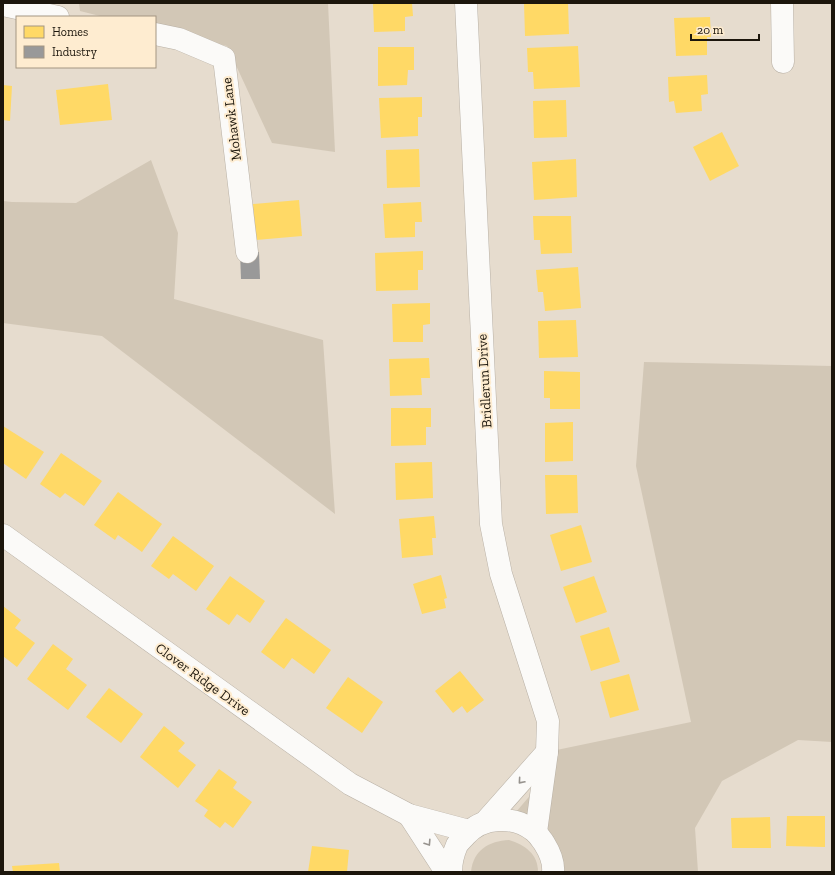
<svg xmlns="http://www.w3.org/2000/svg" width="835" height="875" viewBox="0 0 835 875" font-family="'Zilla Slab',serif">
<rect width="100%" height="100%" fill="#e6dcce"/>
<g fill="#d2c7b6">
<polygon points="79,3 328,3 335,152 272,143 227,46 155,29 155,17 104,17 80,11"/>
<polygon points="151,160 178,233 174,299 323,340 335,514 102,336 3,323 3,201 12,202 76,203"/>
<polygon points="644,362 832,366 832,742 798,740 722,781 695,828 698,872 558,872 536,832 547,752 691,722 636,466"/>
<polygon points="539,785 531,820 516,812"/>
<path d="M 509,840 C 525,845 538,854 538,872 L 471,872 C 473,850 489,841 509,840 Z"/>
</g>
<g fill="#ffd966">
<polygon points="373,3 412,3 413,16 405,17 405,31 374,32"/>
<polygon points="524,3 568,3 569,34 525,36"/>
<polygon points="710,17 711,37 707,37 707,55 676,56 674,18"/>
<polygon points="578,46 580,87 534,89 533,72 528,72 527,48"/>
<polygon points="378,47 414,47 414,70 408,70 407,85 378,86"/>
<polygon points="707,75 708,94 701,95 702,111 676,113 674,101 669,102 668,77"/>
<polygon points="108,84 112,120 60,125 56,90"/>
<polygon points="3,85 12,86 10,121 3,120"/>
<polygon points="422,97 422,117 418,117 418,136 381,138 379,98"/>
<polygon points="566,100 567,137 534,138 533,101"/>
<polygon points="722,132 739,166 710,181 693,147"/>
<polygon points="419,149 420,187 387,188 386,150"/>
<polygon points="576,159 577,197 534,200 532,162"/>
<polygon points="299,200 302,236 256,240 253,204"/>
<polygon points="421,202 422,222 415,222 415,237 385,238 383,204"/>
<polygon points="533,216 571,216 572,253 541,254 540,240 534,240"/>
<polygon points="423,251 423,270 418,270 418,290 376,291 375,253"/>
<polygon points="578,267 581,308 545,311 543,292 538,292 536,270"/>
<polygon points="430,303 430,324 423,325 423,342 393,342 392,304"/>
<polygon points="576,320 578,357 539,358 538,321"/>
<polygon points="429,358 430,378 421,378 422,395 390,396 389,359"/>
<polygon points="544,371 580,372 580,409 550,409 550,398 544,398"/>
<polygon points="391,408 431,408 431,427 426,427 426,445 391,446"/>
<polygon points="573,422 573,461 545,462 545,423"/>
<polygon points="3,426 44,452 26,479 3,463"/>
<polygon points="61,453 102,481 84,506 65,493 60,498 40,484"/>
<polygon points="432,462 433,498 396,500 395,463"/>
<polygon points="545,475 577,475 578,513 546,514"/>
<polygon points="118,492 162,524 142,552 118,535 115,540 94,525"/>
<polygon points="434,516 436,538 432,538 433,555 402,558 399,519"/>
<polygon points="581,525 592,562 561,571 550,535"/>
<polygon points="173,536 214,566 196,591 173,574 169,579 151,566"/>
<polygon points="441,575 447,598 444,599 446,608 422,614 413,584"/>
<polygon points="230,576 265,601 250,623 237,614 229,625 206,609"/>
<polygon points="594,576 607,612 576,623 563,587"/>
<polygon points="3,606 21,620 15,628 35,643 17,667 3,656"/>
<polygon points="286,618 331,650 314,674 292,658 284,669 261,652"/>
<polygon points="609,627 620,662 591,671 580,636"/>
<polygon points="53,644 73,659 66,669 87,685 68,710 27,679"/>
<polygon points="460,671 484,700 467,713 462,706 453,713 435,691"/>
<polygon points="629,674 639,710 610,718 600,682"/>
<polygon points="348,677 383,702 362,733 326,708"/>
<polygon points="109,688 143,714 121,743 86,717"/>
<polygon points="164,726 185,743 178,751 196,765 178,788 140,757"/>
<polygon points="219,769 237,782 233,788 252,802 233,828 225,822 220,828 204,816 208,810 195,801"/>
<polygon points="787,816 825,816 825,847 786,846"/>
<polygon points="770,817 771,848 732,848 731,818"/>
<polygon points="312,846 349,850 347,872 308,872"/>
<polygon points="59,863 60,872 13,872 12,866"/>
</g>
<polygon fill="#999" points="240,252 259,252 260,279 241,279"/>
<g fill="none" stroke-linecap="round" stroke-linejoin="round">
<defs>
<g id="minor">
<polyline points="466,3 491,524 501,574 548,721 547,752 536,832"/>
<polyline points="782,3 783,62"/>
<polyline points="3,5 58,17"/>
<polyline points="155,34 179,39 224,58 247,252"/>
<polyline points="3,535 350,784 409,815 469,831"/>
<polyline points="409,815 446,872"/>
<polyline points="485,822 547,752"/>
<path d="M 451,872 C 451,862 453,854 457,845 C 459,842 462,839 465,836 C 482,816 514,815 534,831 C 538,834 541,839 544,843 C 549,851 554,862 553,872"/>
</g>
</defs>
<use href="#minor" stroke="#b8b0a5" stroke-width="23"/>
<use href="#minor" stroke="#fbfaf8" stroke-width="22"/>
</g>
<defs><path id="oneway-chevron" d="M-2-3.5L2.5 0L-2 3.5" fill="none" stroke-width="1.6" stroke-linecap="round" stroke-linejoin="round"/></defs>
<g stroke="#97938e">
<use href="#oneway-chevron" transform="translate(521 781) rotate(131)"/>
<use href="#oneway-chevron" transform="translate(428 843) rotate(57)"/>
</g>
<g text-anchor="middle" stroke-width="4" stroke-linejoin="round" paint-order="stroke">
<g font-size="14" fill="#1c160c" stroke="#feecd0">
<text transform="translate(231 119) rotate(-97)" y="5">Mohawk Lane</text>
<text transform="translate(484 381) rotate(-93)" y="5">Bridlerun Drive</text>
<text transform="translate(203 679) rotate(36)" y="5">Clover Ridge Drive</text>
</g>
</g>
<rect width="835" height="875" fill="none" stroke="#1c160c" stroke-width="8"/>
<rect x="16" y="16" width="140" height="52" fill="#feecd0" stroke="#a49682"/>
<rect x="24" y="26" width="20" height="12" fill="#ffd966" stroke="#a49682"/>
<text x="52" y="36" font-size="12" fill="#1c160c">Homes</text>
<rect x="24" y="46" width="20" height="12" fill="#999999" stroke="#a49682"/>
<text x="52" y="56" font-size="12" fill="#1c160c">Industry</text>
<path d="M691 34v6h68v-6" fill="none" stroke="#1c160c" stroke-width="2"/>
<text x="697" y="34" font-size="12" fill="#1c160c" stroke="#feecd0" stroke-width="3" paint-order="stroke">20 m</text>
</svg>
